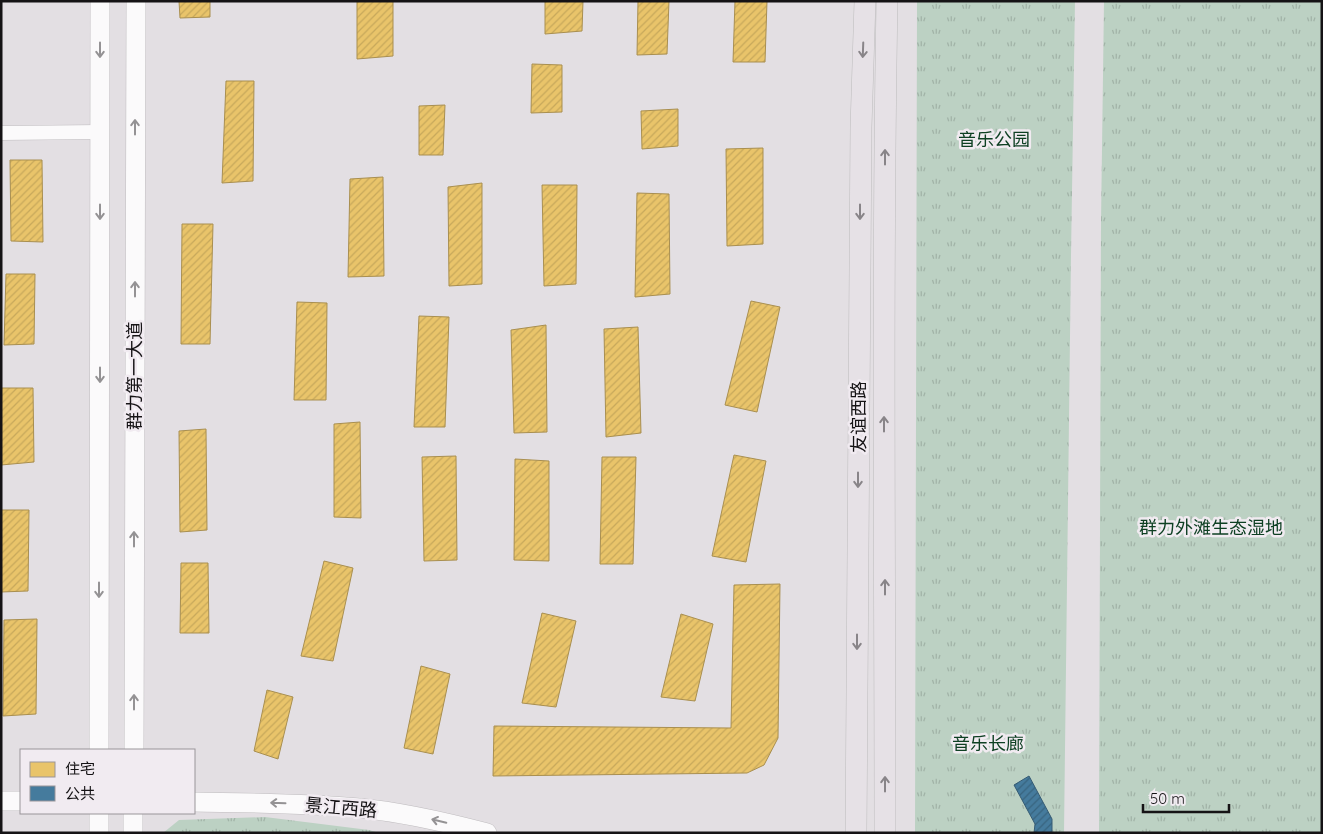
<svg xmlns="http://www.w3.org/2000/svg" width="1323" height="834" viewBox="0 0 1323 834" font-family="Quicksand,'Noto Sans SC',sans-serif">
<defs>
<pattern id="grass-tufts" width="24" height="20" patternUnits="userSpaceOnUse" patternTransform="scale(1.25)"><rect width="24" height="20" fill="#bcd1c3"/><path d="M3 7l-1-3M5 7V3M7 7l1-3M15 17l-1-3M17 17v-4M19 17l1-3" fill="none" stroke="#a1b3a7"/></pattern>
<pattern id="homes-hatch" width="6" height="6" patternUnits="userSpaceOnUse" patternTransform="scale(1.25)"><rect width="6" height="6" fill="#e9c46a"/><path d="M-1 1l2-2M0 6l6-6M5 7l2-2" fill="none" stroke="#c7a85b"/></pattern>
<pattern id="public-hatch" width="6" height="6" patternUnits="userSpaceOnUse" patternTransform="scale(1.25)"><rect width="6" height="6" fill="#457b9d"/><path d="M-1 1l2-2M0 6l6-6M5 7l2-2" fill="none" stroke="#38647f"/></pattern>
</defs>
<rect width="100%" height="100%" fill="#e3dfe3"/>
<g fill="url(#grass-tufts)">
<polygon points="917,1 1075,1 1071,255 1064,833 915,833"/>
<polygon points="1104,1 1322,1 1322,833 1099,833 1101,222"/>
<polygon points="265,817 369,830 379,833 163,833 179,820"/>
</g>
<g fill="url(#homes-hatch)" stroke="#a98f50">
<polygon points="179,1 210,1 210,17 180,18"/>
<polygon points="357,1 393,1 393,56 357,59"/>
<polygon points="545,1 583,1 582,31 545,34"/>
<polygon points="638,1 669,1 667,54 637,55"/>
<polygon points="735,1 767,1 765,62 733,62"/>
<polygon points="532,64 562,65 562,112 531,113"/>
<polygon points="226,81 254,81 253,181 222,183"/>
<polygon points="445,105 443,155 419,155 419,106"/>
<polygon points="678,109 678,146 642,149 641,111"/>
<polygon points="763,148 763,244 727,246 726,149"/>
<polygon points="10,160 42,160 43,242 11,241"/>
<polygon points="383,177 384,276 348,277 350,179"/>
<polygon points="482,183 482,284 449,286 448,187"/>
<polygon points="542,185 577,185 576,284 544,286"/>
<polygon points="637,193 669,194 670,294 635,297"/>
<polygon points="182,224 213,224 210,344 181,344"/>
<polygon points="6,274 35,274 34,344 4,345"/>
<polygon points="751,301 780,307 757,412 725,405"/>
<polygon points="297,302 327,303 326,400 294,400"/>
<polygon points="419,316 449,317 445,427 414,427"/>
<polygon points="546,325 547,432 514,433 511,330"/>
<polygon points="638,327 641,433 606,437 604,329"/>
<polygon points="1,388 33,388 34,462 1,465"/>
<polygon points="360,422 361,518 334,517 334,424"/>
<polygon points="206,429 207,530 180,532 179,431"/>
<polygon points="734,455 766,461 746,562 712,556"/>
<polygon points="456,456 457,560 424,561 422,457"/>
<polygon points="602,457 636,457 633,564 600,564"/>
<polygon points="515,459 549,461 549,561 514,560"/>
<polygon points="1,510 29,510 28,591 1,592"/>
<polygon points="324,561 353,568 333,661 301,656"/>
<polygon points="181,563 208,563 209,633 180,633"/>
<polygon points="780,584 778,738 764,765 747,773 493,776 494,726 731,728 734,585"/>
<polygon points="542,613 576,621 556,707 522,703"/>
<polygon points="681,614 713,624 695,701 661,697"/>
<polygon points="37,619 36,714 3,716 4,620"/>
<polygon points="421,666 450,674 433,754 404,748"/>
<polygon points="267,690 293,697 278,759 254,751"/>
</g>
<polygon fill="url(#public-hatch)" stroke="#375c74" points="1029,776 1052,819 1052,833 1034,833 1035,824 1014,785"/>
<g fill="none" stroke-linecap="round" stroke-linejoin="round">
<defs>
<polyline id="street" points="1,133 100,132"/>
<g id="secondary">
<polyline points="99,750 100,1"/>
<polyline points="134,750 136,1"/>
<polyline points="1,801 21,801"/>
<path d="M 194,802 C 249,803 304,803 359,808 C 402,812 445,822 487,833"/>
<polyline points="99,833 99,813"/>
<polyline points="133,833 133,813"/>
</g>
<g id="primary">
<polyline points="856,833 861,127 865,1"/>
<path d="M 885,833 C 885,556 882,278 887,1"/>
</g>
</defs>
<use href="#street" stroke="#bfbcbf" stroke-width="15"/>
<use href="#secondary" stroke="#bfbcbf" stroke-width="20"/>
<use href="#primary" stroke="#bdbcbd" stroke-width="22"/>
<use href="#street" stroke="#fbfafb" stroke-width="14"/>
<use href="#secondary" stroke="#fbfafb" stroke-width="19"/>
<use href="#primary" stroke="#e6e1e6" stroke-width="21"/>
</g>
<defs><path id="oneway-shaft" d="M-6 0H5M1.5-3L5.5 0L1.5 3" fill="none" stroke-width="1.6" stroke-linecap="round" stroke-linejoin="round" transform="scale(1.25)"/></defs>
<g stroke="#949294">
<use href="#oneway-shaft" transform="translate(100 50) rotate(90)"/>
<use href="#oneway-shaft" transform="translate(135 127) rotate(-90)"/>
<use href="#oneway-shaft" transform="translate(100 212) rotate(90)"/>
<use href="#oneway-shaft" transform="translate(135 289) rotate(-90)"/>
<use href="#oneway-shaft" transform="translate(100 375) rotate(90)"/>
<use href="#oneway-shaft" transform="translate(134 539) rotate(-90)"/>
<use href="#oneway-shaft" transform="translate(99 590) rotate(90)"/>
<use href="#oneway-shaft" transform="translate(134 702) rotate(-90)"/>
<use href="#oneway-shaft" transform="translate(278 803) rotate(-178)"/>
<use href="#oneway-shaft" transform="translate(439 821) rotate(-167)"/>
</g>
<g stroke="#888488">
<use href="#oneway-shaft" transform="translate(863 50) rotate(92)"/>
<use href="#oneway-shaft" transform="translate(885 157) rotate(-90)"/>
<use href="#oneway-shaft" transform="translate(860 212) rotate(90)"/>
<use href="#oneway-shaft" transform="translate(884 424) rotate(-90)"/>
<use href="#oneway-shaft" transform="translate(858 480) rotate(90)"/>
<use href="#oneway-shaft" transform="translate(885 587) rotate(-90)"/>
<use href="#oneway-shaft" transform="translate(857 642) rotate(90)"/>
<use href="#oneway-shaft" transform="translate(885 784) rotate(-90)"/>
</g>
<g text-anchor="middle" stroke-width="5" stroke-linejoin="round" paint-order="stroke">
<g font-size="18" fill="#0e4023" stroke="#f1ebf1">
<text x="994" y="146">音乐公园</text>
<text x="1211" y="534">群力外滩生态湿地</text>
<text x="988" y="750">音乐长廊</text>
</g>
<g font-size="18" fill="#151315" stroke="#f1ebf1">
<text transform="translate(135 376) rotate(-90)" y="6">群力第一大道</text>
<text transform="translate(859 417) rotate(-90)" y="6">友谊西路</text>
<text transform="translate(341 808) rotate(5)" y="6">景江西路</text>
</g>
</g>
<rect width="1323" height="834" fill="none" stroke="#151315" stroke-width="5"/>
<rect x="20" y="749" width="175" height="65" fill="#f1ebf1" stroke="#999599"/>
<rect x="30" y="762" width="25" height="15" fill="#e9c46a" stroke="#999599"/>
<text x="65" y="774" font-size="15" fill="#151315">住宅</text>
<rect x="30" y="786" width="25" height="15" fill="#457b9d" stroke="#999599"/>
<text x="65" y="799" font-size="15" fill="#151315">公共</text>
<path d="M1143 804v8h86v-8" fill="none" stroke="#151315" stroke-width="2.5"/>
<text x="1150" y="804" font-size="15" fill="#151315" stroke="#f1ebf1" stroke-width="4" paint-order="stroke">50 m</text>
</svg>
